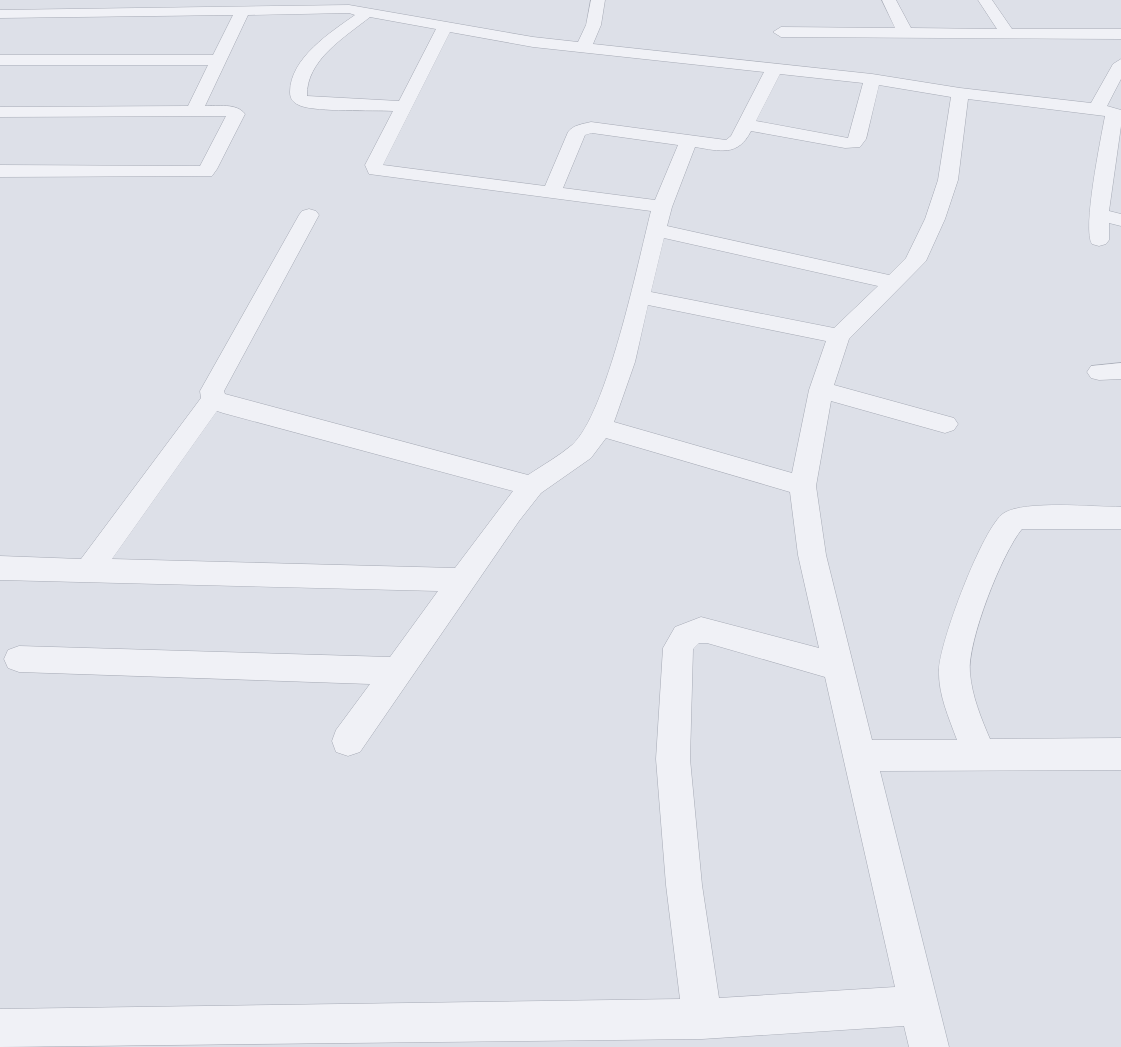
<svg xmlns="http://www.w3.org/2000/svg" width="1121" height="1047" viewBox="0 0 1121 1047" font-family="Inter,sans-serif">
<rect width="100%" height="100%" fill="#dde0e8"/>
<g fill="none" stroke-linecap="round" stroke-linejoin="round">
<defs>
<g id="street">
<path d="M 591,0 L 605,0 L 601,25 L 593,44 L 872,74 L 960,88 L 1091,103 L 1113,64 L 1121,59 L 1121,79 L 1107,106 L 1121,110 L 1121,126 L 1109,211 L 1121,214 L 1121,226 L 1109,223 L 1109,240 L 1106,244 L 1099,246 L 1092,244 C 1082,230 1101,138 1105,116 L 968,99 L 958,180 L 945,219 L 926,261 L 849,339 L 834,385 L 954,418 L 958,424 L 954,430 L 945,433 L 831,401 L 816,486 L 826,555 L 872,740 L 957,740 C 949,718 938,694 939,670 C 939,644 983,526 1004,513 C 1025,500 1094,507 1121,507 L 1121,529 L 1022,529 C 1002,553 967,642 970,673 C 972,696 981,718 990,739 L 1121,738 L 1121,770 L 880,771 L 949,1047 L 909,1047 L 904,1026 L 702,1039 L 0,1047 L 0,1009 L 680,999 L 666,885 L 656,759 L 663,648 L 675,627 L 701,617 L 819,648 L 798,555 L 790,492 L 606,438 L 591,458 L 541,493 L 519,521 L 360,752 L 348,756 L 336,752 L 332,741 L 336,730 L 370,684 L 19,672 L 8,668 L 4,659 L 8,650 L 19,646 L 390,657 L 438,591 L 0,580 L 0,556 L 81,559 L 201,398 L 200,391 L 299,215 L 302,211 L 309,209 L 316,211 L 319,215 L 224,391 L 225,394 L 528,475 C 543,465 559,456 572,445 C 607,414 638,262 651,211 L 369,174 L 365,165 L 393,111 C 372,110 318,112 301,106 C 294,103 290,100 290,92 C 290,58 331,32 355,15 L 349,13 L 248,15 L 205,106 C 217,106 237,103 245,114 L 217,169 L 212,176 L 0,177 L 0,165 L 200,166 L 226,116 L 0,117 L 0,107 L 188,106 L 208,65 L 0,65 L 0,55 L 213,55 L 233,15 L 0,18 L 0,10 L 349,5 L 533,37 L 578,42 L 586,25 ZM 370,17 L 436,29 L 399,101 L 307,96 C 306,60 345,37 370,17 ZM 450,32 L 533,47 L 764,72 L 731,136 L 726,140 L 591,122 C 583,124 573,125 568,132 L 545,186 L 383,165 ZM 780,74 L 863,83 L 848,138 L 756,121 ZM 879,85 L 951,97 L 938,180 L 925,219 L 906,258 L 889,275 L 667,226 L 672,207 L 695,147 C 720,151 738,157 751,131 L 845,148 L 860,147 L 866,139 ZM 592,133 L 678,145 L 655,200 L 563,188 L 585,135 ZM 664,238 L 878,286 L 834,328 L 651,292 ZM 648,305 L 826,341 L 809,390 L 792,473 L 614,422 L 635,362 ZM 217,411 L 223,413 L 513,491 L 455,568 L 112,559 ZM 699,643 L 707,643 L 825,677 L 895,987 L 719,998 L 702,885 L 690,759 L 693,649 Z"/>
<polygon points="882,0 896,0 911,28 997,29 978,0 992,0 1012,29 1121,29 1121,39 781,37 773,32 781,27 895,28"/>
<polygon points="1121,363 1121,379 1099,380 1091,378 1087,372 1091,366"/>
</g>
</defs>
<use href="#street" stroke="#a6aab5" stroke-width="1"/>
<use href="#street" fill="#f0f1f6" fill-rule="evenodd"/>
</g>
</svg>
